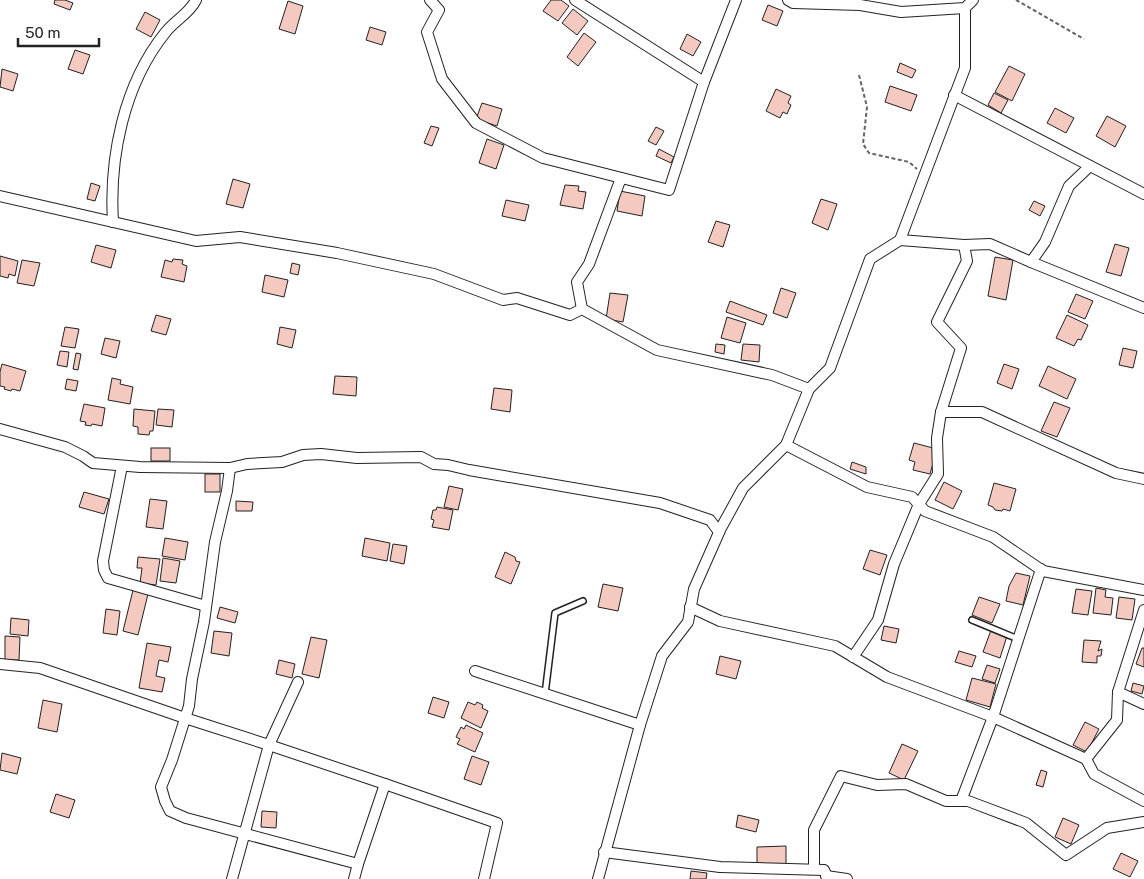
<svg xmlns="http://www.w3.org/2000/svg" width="1144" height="879" viewBox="0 0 1144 879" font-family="'Public Sans',sans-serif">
<rect width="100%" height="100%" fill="#fff"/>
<g fill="#f3c9c0" stroke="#222">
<polygon points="55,0 65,0 73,3 70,10 54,4"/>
<polygon points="551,0 561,0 569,6 558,21 543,11"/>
<polygon points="288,1 303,6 295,34 279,29"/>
<polygon points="768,5 783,11 777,26 762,20"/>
<polygon points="573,9 588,21 577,35 562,23"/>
<polygon points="145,12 160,20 151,37 136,29"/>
<polygon points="370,27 386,32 382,45 366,40"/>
<polygon points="584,33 596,42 578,66 567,57"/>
<polygon points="687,34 701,42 693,56 680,49"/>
<polygon points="75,50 90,55 83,74 68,69"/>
<polygon points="900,63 916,70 912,78 897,72"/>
<polygon points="1009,66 1025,74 1012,101 995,92"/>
<polygon points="2,69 18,74 13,91 0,87"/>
<polygon points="890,86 917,95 911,111 885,102"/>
<polygon points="776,89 791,96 788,103 791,105 787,114 783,112 780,118 766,111"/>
<polygon points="994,93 1008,100 1001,113 988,105"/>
<polygon points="482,103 502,109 497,126 476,119"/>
<polygon points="1055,108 1074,118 1066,133 1047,123"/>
<polygon points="1107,116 1126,126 1115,147 1096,136"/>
<polygon points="431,126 439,128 432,146 424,143"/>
<polygon points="656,127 664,131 656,145 648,141"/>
<polygon points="487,139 504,145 496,169 479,163"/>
<polygon points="659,149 674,157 671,163 656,156"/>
<polygon points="233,179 250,184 243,208 226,204"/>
<polygon points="91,183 100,186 95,201 87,199"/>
<polygon points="565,185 579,186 578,191 586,192 583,209 560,205"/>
<polygon points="620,191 645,196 642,216 617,211"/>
<polygon points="821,199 837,204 828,230 812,223"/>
<polygon points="506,200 529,205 525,221 502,216"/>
<polygon points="1034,201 1045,206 1040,216 1029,210"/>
<polygon points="716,221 730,225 723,247 708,242"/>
<polygon points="1115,244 1129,248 1121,276 1106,272"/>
<polygon points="96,245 116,250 111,268 91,262"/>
<polygon points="0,256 18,261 15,276 9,274 8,278 0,276"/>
<polygon points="995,257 1013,260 1006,300 988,296"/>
<polygon points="173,259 183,260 182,264 187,266 184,282 161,277 165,260 172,262"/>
<polygon points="22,260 40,263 34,286 17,283"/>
<polygon points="292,263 300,265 298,275 290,273"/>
<polygon points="265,275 288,280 284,297 262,292"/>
<polygon points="781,288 796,293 787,318 773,313"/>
<polygon points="610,293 628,295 623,322 606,319"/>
<polygon points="1076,294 1093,301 1085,319 1068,312"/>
<polygon points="730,301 767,315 763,325 726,312"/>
<polygon points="156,315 171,319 166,335 151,331"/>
<polygon points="1067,315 1088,325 1081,340 1078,339 1074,346 1056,338"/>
<polygon points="727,317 746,323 740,343 721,338"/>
<polygon points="65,327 79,329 75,348 61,346"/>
<polygon points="280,327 296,330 292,348 277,344"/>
<polygon points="105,338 120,341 116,358 101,354"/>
<polygon points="716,344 725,345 724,354 715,352"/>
<polygon points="743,344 760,345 759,362 741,360"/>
<polygon points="1123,348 1137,351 1133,368 1119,365"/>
<polygon points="60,351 69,352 67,367 57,365"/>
<polygon points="76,353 81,354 78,370 73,369"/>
<polygon points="2,364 26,371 20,391 12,389 11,391 4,389 5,387 0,386 0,372"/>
<polygon points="1004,364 1019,369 1012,389 997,383"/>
<polygon points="1048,366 1076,379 1067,399 1039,386"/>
<polygon points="335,376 357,377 356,396 333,394"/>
<polygon points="112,378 121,380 120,384 133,387 130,404 108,400"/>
<polygon points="67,379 78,381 76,391 65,389"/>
<polygon points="494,388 512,390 510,412 491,409"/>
<polygon points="1054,402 1070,408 1057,437 1041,431"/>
<polygon points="84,404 105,408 102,426 92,424 91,426 85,425 86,422 80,421"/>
<polygon points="134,409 155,411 153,431 150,431 149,435 138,434 138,427 133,426"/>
<polygon points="158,409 174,410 172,427 156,425"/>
<polygon points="914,443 937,449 930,474 913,470 915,462 909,460"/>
<rect x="151" y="448" width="19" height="13"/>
<polygon points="852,462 866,467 866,474 850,469"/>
<rect x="205" y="474" width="15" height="18"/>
<polygon points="944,482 962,491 953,509 935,500"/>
<polygon points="994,483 1016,489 1010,511 1003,509 1002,511 995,510 993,507 988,505"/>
<polygon points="449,486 463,489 458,510 444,507"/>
<polygon points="84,492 109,499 104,514 79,507"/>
<polygon points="150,499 167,501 163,529 146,527"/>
<polygon points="236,501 253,502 252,511 236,511"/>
<polygon points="437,507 453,510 449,530 432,527 434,520 431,519 433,510 436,510"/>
<polygon points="165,538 188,542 185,560 162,556"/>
<polygon points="365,538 390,543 387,561 362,556"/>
<polygon points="393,544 407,546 404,564 390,561"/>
<polygon points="870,550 887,555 880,575 863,569"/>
<polygon points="505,552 515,557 516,561 520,562 511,584 495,577"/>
<polygon points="138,557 160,559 156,585 140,583 142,568 137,568"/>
<polygon points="163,558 180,561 176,583 160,581"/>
<polygon points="1016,573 1030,576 1023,605 1006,601 1009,586"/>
<polygon points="603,584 623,588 618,611 598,607"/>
<polygon points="1096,588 1106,590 1105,597 1113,598 1111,615 1093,613"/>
<polygon points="1076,589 1092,591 1088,615 1072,613"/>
<polygon points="133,590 148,594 138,635 123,631"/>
<polygon points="979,597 1000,604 992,623 972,615"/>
<polygon points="1119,597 1135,599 1132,620 1116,618"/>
<polygon points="220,607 238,612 235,623 217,618"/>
<polygon points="106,609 120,611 117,635 103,633"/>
<polygon points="11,618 29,620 28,636 10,634"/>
<polygon points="884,626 899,629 896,643 881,640"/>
<polygon points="991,630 1007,636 1000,658 983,652"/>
<polygon points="214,631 232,633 229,656 211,653"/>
<polygon points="5,636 20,637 19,660 5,660"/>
<polygon points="311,637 327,640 319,678 302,674"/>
<polygon points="1084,640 1101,641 1098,651 1102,649 1101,656 1097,656 1097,663 1082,662"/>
<polygon points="147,643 171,647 168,662 159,660 156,676 165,678 162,692 139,688"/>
<polygon points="1142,648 1144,648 1144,667 1136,664"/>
<polygon points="959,651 976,656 972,667 955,662"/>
<polygon points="720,656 741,661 736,679 716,674"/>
<polygon points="279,660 295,664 292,678 276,674"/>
<polygon points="987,665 1000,669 995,683 982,679"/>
<polygon points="972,678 996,684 990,707 966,700"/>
<polygon points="1133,683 1144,686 1142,694 1131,691"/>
<polygon points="433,697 449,702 444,718 428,713"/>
<polygon points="43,700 62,704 57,732 38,728"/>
<polygon points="468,702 475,705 477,702 483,705 482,708 488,711 481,728 461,718"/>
<polygon points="1085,722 1099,729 1087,752 1073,745"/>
<polygon points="466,725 483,733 475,752 457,744 460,739 456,737 461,727 464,729"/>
<polygon points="902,744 918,751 904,780 889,773"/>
<polygon points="2,753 21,758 17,774 0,770"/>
<polygon points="472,756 489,762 481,785 464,779"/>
<polygon points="1041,770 1047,772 1043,787 1036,785"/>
<polygon points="56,794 75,800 69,818 50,812"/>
<polygon points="262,811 277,812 276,828 261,827"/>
<polygon points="738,815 759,820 756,832 736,827"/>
<polygon points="1063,818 1079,825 1071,844 1055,837"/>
<polygon points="786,846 786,864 757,865 757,847"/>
<polygon points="1121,853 1138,861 1130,877 1113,869"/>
<polygon points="691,871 707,873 706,879 690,879"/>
</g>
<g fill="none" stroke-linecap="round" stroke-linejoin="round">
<defs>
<g id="service">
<polyline points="972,620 1018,639"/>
<polyline points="545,694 555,613 583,601"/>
</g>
<g id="minor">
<polyline points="430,0 439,10 427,32 442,79 476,123 543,158 669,190 704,82 736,0"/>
<polyline points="575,0 704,82"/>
<polyline points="788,0 793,3 860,5 901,12 965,8 973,0"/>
<polyline points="954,95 1144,194"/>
<polyline points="0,196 196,241 240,237 337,253 434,274 503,300 517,298 570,315 582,309 657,350 772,375 809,389"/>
<path d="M 113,222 C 109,157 124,84 165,33 C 174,21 189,14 196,0"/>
<polyline points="900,240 964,245 990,244 1031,262 1045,242 1069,186 1090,166"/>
<polyline points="1031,262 1144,308"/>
<polyline points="582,309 577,282 589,264 621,178"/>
<polyline points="941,412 982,412 1116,473 1144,479"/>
<polyline points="0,429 65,447 83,456 93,463 140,467 230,468 247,464 282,462 303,455 321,454 357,458 421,457 434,464 448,465 469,470 660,503 710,520 719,532"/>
<polyline points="786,445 867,487 912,497 925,511 993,537 1043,571 1144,590"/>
<polyline points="122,466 103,561 104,570 108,578 206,606"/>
<polyline points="230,468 227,491 215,542 204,622 192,679 189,706 172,760 161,787 165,801 170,811 186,818 358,864 385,784 497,823 484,879"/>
<polyline points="690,607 720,621 835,646 887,677 993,717 1086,759 1094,774 1144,801"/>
<polyline points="853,657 878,620 894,564 919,504 938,474 937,438 941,412 961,348 937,322 967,261 964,245"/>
<polyline points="0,664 40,668 185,718 269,745 232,879"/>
<polyline points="475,671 640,725"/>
<polyline points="298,682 269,745 385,784"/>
<polyline points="1118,692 1144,704"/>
<polyline points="1086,759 1117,720 1118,692 1144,610"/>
<polyline points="961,801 993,717 1041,569"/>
<polyline points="604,852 720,867 824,870 828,879"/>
<polyline points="814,869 814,830 841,776 877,785 906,784 946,801 968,801 1026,823 1066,855 1107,828 1144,822"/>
<polyline points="826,876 847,879"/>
<polyline points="354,879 358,864"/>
<polyline points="598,879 640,725 662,656 688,622 694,589 721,528 743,488 786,445 809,389 830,368 870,259 900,240 965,68 965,8"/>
</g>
</defs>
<use href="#service" stroke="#222" stroke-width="8"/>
<use href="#minor" stroke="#222" stroke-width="12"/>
<g stroke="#646464" stroke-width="2" stroke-dasharray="4 2.5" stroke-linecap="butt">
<polyline points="1016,0 1084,39"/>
<polyline points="859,75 867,107 863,144 869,153 909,162 917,169"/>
</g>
<use href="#service" stroke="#fff" stroke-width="5"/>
<use href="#minor" stroke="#fff" stroke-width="10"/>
</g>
<path d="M18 38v8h81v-8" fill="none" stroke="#222222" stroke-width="2.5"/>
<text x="25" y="38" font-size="15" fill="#222222" stroke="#ffffff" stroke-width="4" paint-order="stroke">50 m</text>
</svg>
